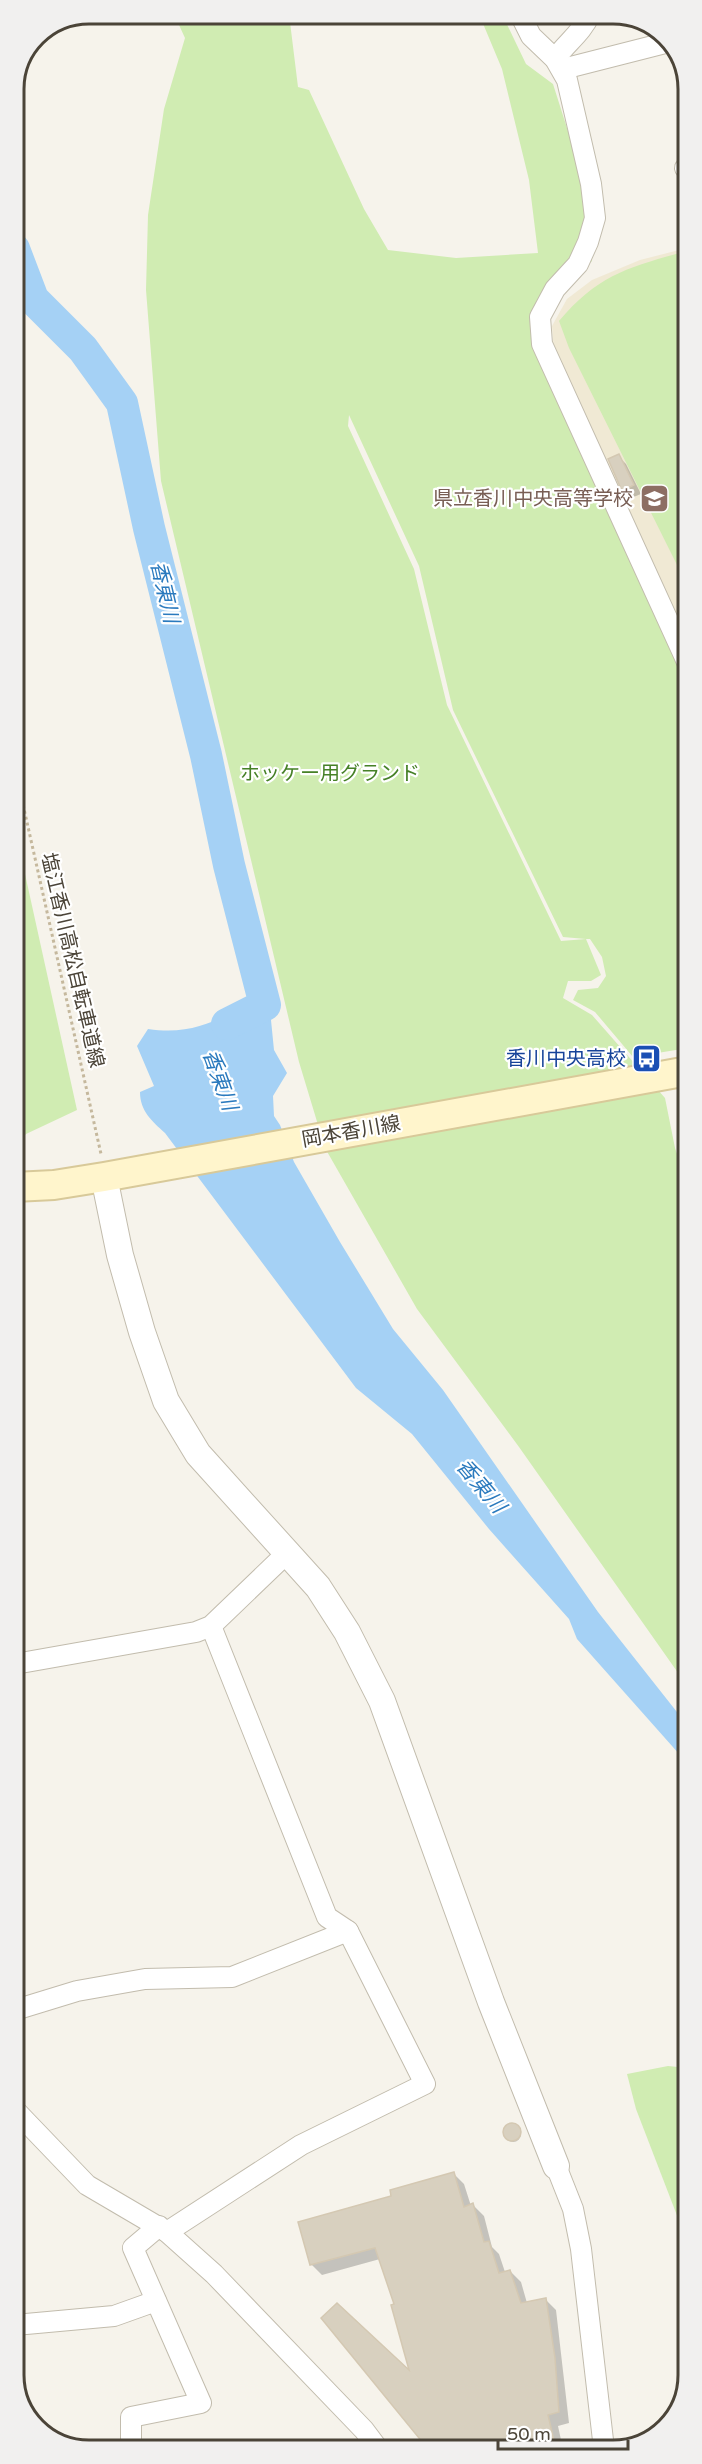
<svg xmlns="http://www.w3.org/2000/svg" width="702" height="2464" viewBox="0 0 702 2464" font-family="'Varela Round','Noto Sans JP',sans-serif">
<rect width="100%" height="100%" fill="#f6f3eb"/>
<polygon fill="#f0e9d4" points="687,248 687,642 554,353 552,326 567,299 592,280 640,260"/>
<g fill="#d0ecb2" fill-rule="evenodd">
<path d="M 174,14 L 289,14 L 298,87 L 309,90 L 364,209 L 388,250 L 456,258 L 538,253 L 529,180 L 502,69 L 479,14 L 502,14 L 526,64 L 553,84 L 573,147 L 588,209 L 592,261 L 566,286 L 533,332 L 678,652 L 687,679 L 688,1048 L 633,1057 L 595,1012 L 573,1000 L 578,990 L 598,988 L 606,976 L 602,957 L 590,939 L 586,939 L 601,975 L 591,981 L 568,981 L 563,998 L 592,1015 L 665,1098 L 675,1148 L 688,1186 L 688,1687 L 519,1447 L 417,1309 L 325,1148 L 299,1062 L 161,481 L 146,290 L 148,215 L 164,109 L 185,38 ZM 349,415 L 419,566 L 453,710 L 563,937 L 586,939 L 561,941 L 447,705 L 414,569 L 348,426 Z"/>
<path d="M 687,251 L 687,585 L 569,348 L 559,321 C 599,274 629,267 687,251 Z"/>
<polygon points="14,824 77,1110 26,1134 14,1150"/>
<polygon points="668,2066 688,2068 688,2244 636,2109 627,2074"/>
</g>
<path fill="#a5d1f5" d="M 265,1005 L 270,1010 L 274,1050 L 287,1073 L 273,1096 L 274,1116 L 280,1125 L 294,1162 L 340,1242 L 393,1329 L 443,1390 L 598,1612 L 688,1726 L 688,1764 L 577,1639 L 569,1619 L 489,1529 L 412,1434 L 356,1388 L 165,1133 C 152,1121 140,1111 140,1092 L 154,1086 L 137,1046 L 148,1029 C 200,1037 219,1013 265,1005 Z"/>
<g fill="#0003">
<polygon points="618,456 626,464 641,494 631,498 623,490"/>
<circle cx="513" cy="2134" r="8"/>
<polygon points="453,2173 464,2184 471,2206 473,2205 484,2216 492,2247 499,2254 505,2272 510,2271 521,2282 527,2303 545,2299 556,2310 569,2423 558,2426 563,2449 431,2449 323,2318 411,2375 396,2305 380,2259 322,2275 311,2264 393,2197"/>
</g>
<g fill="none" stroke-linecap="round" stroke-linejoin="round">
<polyline stroke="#a5d1f5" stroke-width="32" points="14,249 33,299 83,349 122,403 149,528 206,755 229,865 265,1005 227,1024"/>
</g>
<g fill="#d8d0bf" stroke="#d4c8b2" stroke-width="1.5">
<polygon points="619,454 634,485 622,491 608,459"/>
<circle cx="512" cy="2132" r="9"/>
<polygon points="454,2172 464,2207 473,2203 484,2242 489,2241 499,2273 510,2270 521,2303 546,2298 555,2358 559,2412 548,2415 556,2449 428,2449 321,2318 337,2303 409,2370 391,2305 394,2304 375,2248 310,2265 298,2222 391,2196 390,2190"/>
</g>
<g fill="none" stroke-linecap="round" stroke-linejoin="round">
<defs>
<g id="minor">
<polyline points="520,14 531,36 555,59 567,80 591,184 595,218 588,242 578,264 555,289 540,317 542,344 687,662"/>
<path d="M 555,59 C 567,42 582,33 590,14"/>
<polyline points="563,69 669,42"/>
<polyline points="685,168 687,167"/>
<polyline points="15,1664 196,1632 211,1626 287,1553"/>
<polyline points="15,2010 77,1991 145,1979 232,1977 348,1931"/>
<polyline points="15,2110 87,2185 167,2232 214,2274 364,2430 379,2450"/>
<polyline points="556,2166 573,2209 581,2249 604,2449"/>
<polyline points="167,2232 301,2145 425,2084 348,1931 327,1917 211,1626"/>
<polyline points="15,2325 114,2316 156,2301"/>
<polyline points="131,2450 131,2417 201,2403 133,2248 159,2226"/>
</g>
<polyline id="tertiary" points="104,1177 120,1255 142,1332 166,1401 198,1454 318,1587 347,1632 382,1701 491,2002 556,2166"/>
<polyline id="secondary" points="14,1187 54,1185 104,1177 688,1071"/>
</defs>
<use href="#minor" stroke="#c2bcad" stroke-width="22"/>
<use href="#tertiary" stroke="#c2bcad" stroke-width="28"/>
<use href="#secondary" stroke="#d8c999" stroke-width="32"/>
<polyline stroke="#c5b89d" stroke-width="3" stroke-dasharray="3 3" stroke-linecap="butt" points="14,764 101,1154"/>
<use href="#minor" stroke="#fff" stroke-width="20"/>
<use href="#tertiary" stroke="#fff" stroke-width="26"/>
<use href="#secondary" stroke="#fff5cc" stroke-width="28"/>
</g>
<defs>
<symbol id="school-square" viewBox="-11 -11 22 22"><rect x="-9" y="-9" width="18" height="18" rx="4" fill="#8d6e63" stroke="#fff"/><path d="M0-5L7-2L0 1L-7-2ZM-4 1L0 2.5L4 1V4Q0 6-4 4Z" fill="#fff"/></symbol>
<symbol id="bus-square" viewBox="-11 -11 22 22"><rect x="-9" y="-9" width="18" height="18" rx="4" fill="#1a4fb4" stroke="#fff"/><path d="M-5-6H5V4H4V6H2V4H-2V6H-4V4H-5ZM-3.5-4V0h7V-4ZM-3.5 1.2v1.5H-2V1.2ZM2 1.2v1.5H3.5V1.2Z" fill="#fff"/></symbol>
</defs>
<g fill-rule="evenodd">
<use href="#school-square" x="638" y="482" width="33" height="33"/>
<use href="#bus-square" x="630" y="1042" width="33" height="33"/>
</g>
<g text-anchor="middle" stroke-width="4.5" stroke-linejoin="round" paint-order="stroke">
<g font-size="20" fill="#785e54" stroke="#fff" text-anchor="end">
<text x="633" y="505">県立香川中央高等学校</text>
</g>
<g font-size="20" fill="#468127" stroke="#fff">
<text x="330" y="780">ホッケー用グランド</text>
</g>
<g font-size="20" fill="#4b4438" stroke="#fff">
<text transform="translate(73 960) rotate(77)" y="7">塩江香川高松自転車道線</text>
<text transform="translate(351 1131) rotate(-10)" y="7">岡本香川線</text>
</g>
<g font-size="20" fill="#164399" stroke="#fff" text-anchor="end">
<text x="626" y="1065">香川中央高校</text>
</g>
<g font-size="21" font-style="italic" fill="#2a7abe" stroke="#fff">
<text transform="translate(165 592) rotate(77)" y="7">香東川</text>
<text transform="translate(220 1080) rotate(70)" y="7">香東川</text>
<text transform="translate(481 1486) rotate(50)" y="7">香東川</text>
</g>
</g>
<path d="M0 0H702V2464H0ZM89 24H613A65 65 0 0 1 678 89V2375A65 65 0 0 1 613 2440H89A65 65 0 0 1 24 2375V89A65 65 0 0 1 89 24Z" fill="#f1f0ef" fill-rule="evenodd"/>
<path fill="none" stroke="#4b4438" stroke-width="3" d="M89 24H613A65 65 0 0 1 678 89V2375A65 65 0 0 1 613 2440H89A65 65 0 0 1 24 2375V89A65 65 0 0 1 89 24Z"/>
<path d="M498 2440v9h130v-9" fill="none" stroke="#4b4438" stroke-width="3"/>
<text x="507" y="2440" font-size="18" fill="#4b4438" stroke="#ffffff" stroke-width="4.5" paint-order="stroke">50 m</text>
</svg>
